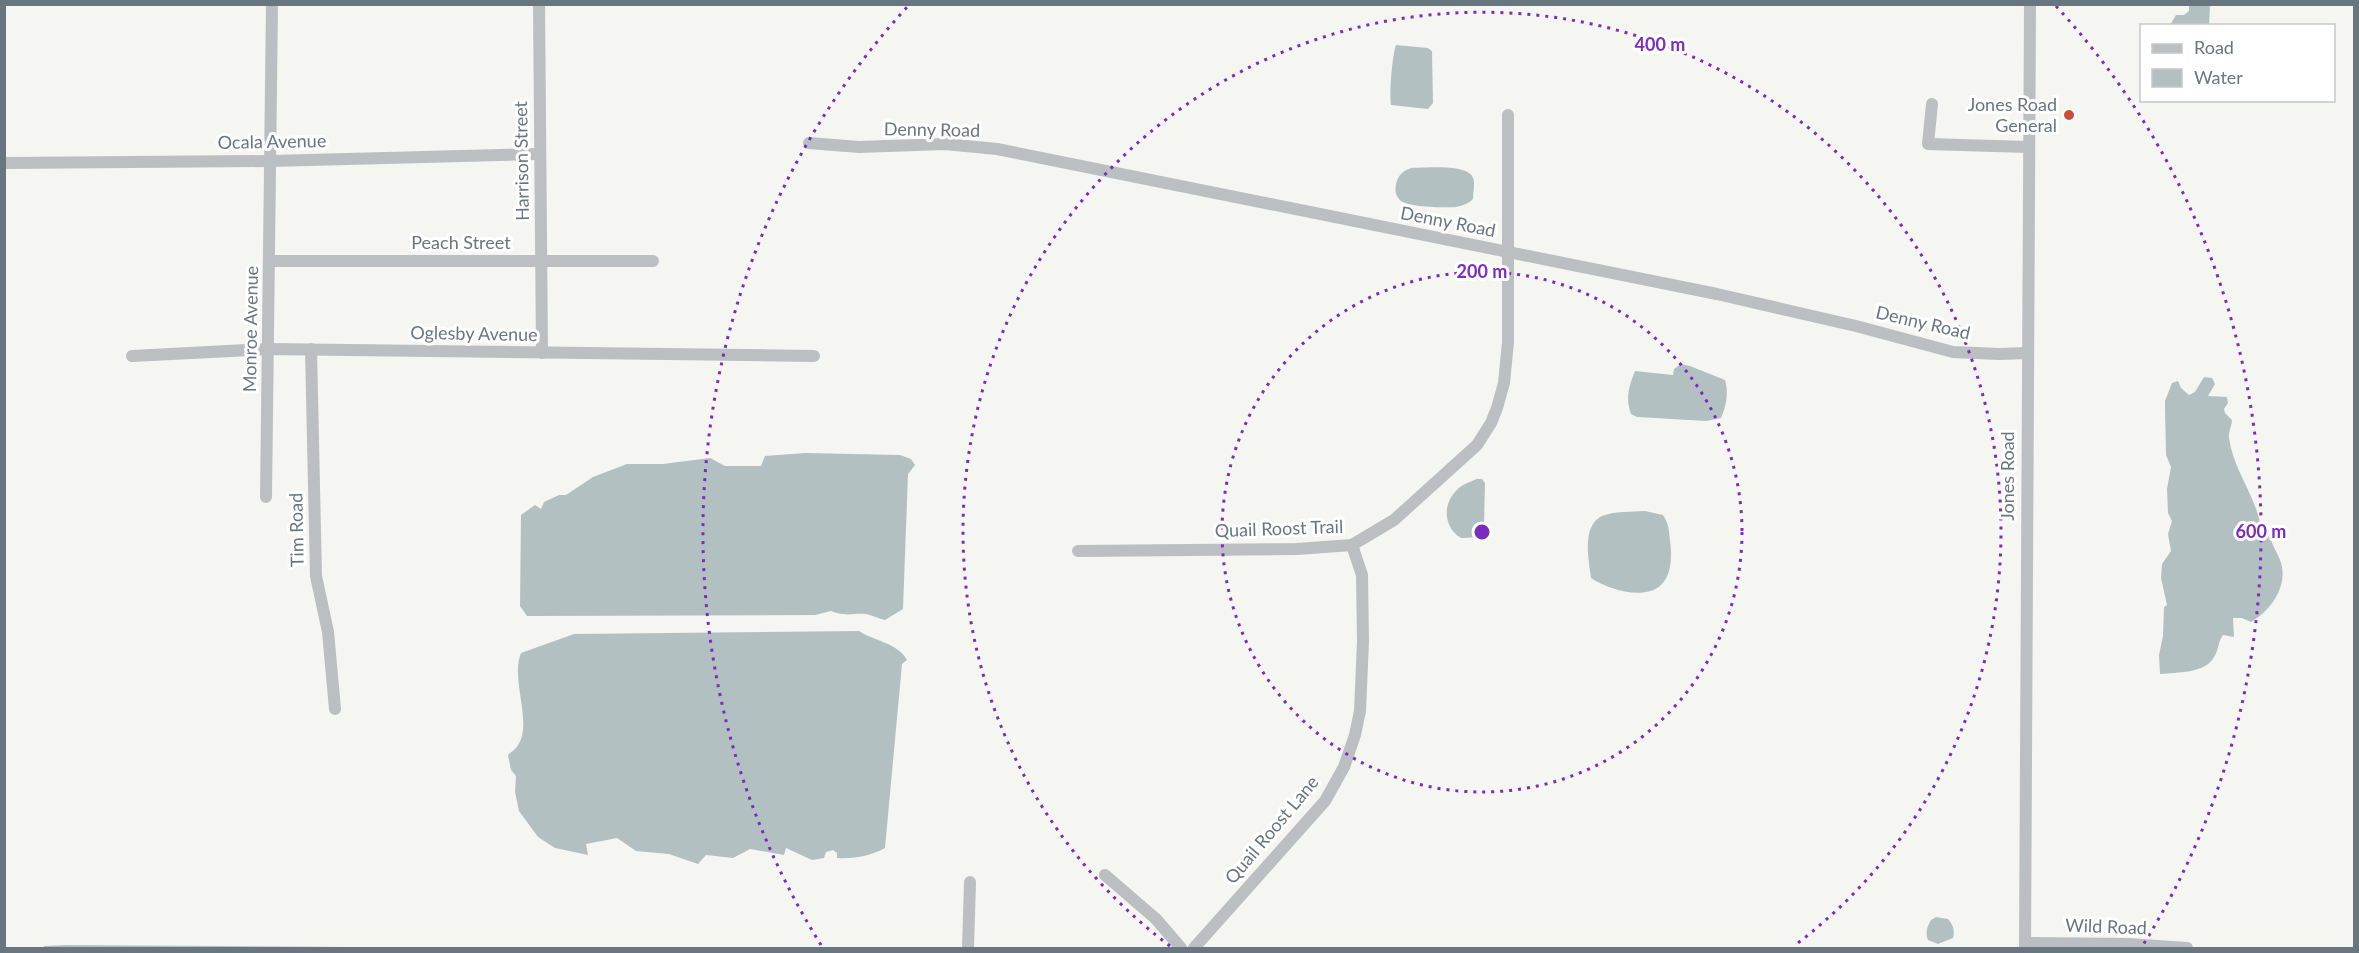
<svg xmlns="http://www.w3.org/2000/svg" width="2359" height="953" viewBox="0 0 2359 953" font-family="Lato,sans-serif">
<rect width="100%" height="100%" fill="#f5f5f2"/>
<g fill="#b3c0c2">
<polygon points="2189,5 2210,5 2209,25 2170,25 2176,15 2184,15 2189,11"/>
<path d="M 1396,45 L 1428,48 L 1432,51 L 1433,103 L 1428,109 L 1391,105 C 1389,94 1392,56 1396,45 Z"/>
<path d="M 1411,168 C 1425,168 1464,164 1472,176 C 1476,181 1473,193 1473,199 C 1468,204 1462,206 1456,207 C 1445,208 1408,207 1401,201 C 1395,196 1395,190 1396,184 C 1398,175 1403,171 1411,168 Z"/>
<path d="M 1681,364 L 1690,366 L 1725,380 C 1729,392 1726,407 1721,418 L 1706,421 L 1637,417 L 1631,414 C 1625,398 1629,386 1635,371 L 1673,375 L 1674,369 Z"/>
<path d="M 2204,377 L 2212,378 L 2215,384 L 2208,396 L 2227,397 L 2228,403 L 2224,409 L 2225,413 L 2232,420 C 2232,425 2228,433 2229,438 C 2233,468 2253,492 2260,522 C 2271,529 2269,534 2273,545 C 2276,552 2281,560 2282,567 C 2286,590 2269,612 2251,622 L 2242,618 L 2233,618 L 2234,637 L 2223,635 C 2218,641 2219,650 2214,657 C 2205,674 2177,672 2160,674 L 2159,655 L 2163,636 L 2164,607 L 2167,605 L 2161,578 L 2162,564 L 2171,551 L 2168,534 L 2172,521 L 2168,513 L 2167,489 L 2171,467 L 2166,455 L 2165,410 L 2165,401 L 2172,383 L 2178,381 L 2181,388 L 2189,395 L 2195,392 Z"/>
<path d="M 805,453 L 900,455 L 911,459 L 915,465 L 908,474 L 903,609 L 885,620 C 879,619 872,615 866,614 C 852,613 847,617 831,611 L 815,615 L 527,616 L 520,606 L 521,515 L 535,505 L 541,509 L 544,502 L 559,495 L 566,495 L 593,477 L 627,464 L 663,464 L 710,458 L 725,466 L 761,466 L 765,456 Z"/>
<path d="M 1477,479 L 1482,479 L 1485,483 L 1484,526 L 1486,532 L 1481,537 L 1461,538 C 1444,528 1442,505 1456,491 C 1462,484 1470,482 1477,479 Z"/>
<path d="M 1645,511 L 1663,515 C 1669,524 1669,531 1670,541 C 1672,555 1672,575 1661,585 C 1644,601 1607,589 1591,578 C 1589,560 1581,526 1602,516 C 1614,511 1632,512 1645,511 Z"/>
<path d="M 859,631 C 874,641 898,643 907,660 L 902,664 L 885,848 C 870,856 855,859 837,858 L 837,853 L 833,850 L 826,852 L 824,858 L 812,860 L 786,848 L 784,855 L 750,849 L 733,858 L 706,855 L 698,864 L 669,854 L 636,851 L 617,838 L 586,844 L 588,855 L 555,848 L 538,837 L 519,811 L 515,792 L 516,776 L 511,770 L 508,755 C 511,752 516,749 518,745 C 533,723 510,678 521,653 L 574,634 Z"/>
<path d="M 1936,917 L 1948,919 C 1953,925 1955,930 1953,938 L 1938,944 L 1928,940 C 1925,932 1927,927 1931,920 Z"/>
<polygon points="66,945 348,947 348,948 44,948 44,946"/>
</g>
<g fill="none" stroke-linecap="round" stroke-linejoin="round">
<g stroke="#bbbfc2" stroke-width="12">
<polyline points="539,4 542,353"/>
<polyline points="1932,104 1928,144 2028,147"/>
<polyline points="809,143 859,147 945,144 997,149 1717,294 1856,326 1953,352 1999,354 2027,353"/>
<polyline points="4,163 271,161 540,154"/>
<polyline points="269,261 653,261"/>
<polyline points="311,349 316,576 328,632 335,709"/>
<polyline points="132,356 268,349 814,356"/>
<polyline points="266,497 272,4"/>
<polyline points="1078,551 1297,549 1352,545 1394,520 1477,445 1491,423 1497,408 1504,383 1508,342 1508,115"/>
<polyline points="1105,875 1156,919 1181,948"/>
<polyline points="2025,943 2128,944 2187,948"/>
<polyline points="968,948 970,882"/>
<polyline points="1194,948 1325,801 1344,767 1355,735 1360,711 1363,641 1362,575 1352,545"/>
<polyline points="2025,948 2030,4"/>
</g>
</g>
<g fill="none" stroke="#7b2cbf" stroke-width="3" stroke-dasharray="3 6">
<circle cx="1482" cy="532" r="260"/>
<path d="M1170 946A519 519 0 1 1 1794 946"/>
<path d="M821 945A779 779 0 0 1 908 6M2056 6A779 779 0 0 1 2143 945"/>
</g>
<circle fill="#cc4d3b" stroke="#fff" stroke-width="2" cx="2069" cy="115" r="6"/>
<g text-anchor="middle" stroke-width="6" stroke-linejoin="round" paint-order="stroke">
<g font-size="18" fill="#68777f" stroke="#fff" text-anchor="end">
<text x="2057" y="111">Jones Road<tspan x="2057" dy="21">General</tspan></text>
</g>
<g font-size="18" fill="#68777f" stroke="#fff">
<text transform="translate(932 130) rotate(1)" y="6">Denny Road</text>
<text transform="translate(272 142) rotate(-1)" y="6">Ocala Avenue</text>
<text transform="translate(522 161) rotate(-91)" y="6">Harrison Street</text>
<text transform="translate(1448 222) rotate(11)" y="6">Denny Road</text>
<text x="461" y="249">Peach Street</text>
<text transform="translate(1923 323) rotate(13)" y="6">Denny Road</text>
<text transform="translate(251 329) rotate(-89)" y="6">Monroe Avenue</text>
<text transform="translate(474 334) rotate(1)" y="6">Oglesby Avenue</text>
<text transform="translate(2008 476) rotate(-90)" y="6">Jones Road</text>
<text transform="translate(1279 529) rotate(-2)" y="6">Quail Roost Trail</text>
<text transform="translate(297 530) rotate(-91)" y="6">Tim Road</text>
<text transform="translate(1272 830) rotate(-50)" y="6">Quail Roost Lane</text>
<text transform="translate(2106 927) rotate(2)" y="6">Wild Road</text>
</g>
</g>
<circle cx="1482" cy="532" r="9" fill="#7b2cbf" stroke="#fff" stroke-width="3"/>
<g font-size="18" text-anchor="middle" font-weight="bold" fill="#7b2cbf" stroke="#fff" stroke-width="6" stroke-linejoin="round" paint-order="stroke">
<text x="1660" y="51">400 m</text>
<text x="1482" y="278">200 m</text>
<text x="2261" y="538">600 m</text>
</g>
<rect width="2359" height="953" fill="none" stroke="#68777f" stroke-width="12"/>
<rect x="2140" y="24" width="195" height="78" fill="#ffffff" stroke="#c3c9cc" stroke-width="1.5"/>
<rect x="2152" y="44" width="30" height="9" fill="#bbbfc2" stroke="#c3c9cc" stroke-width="1.5"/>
<text x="2194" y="54" font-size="18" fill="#68777f">Road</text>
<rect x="2152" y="69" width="30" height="18" fill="#b3c0c2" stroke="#c3c9cc" stroke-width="1.5"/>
<text x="2194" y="84" font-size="18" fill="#68777f">Water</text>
</svg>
